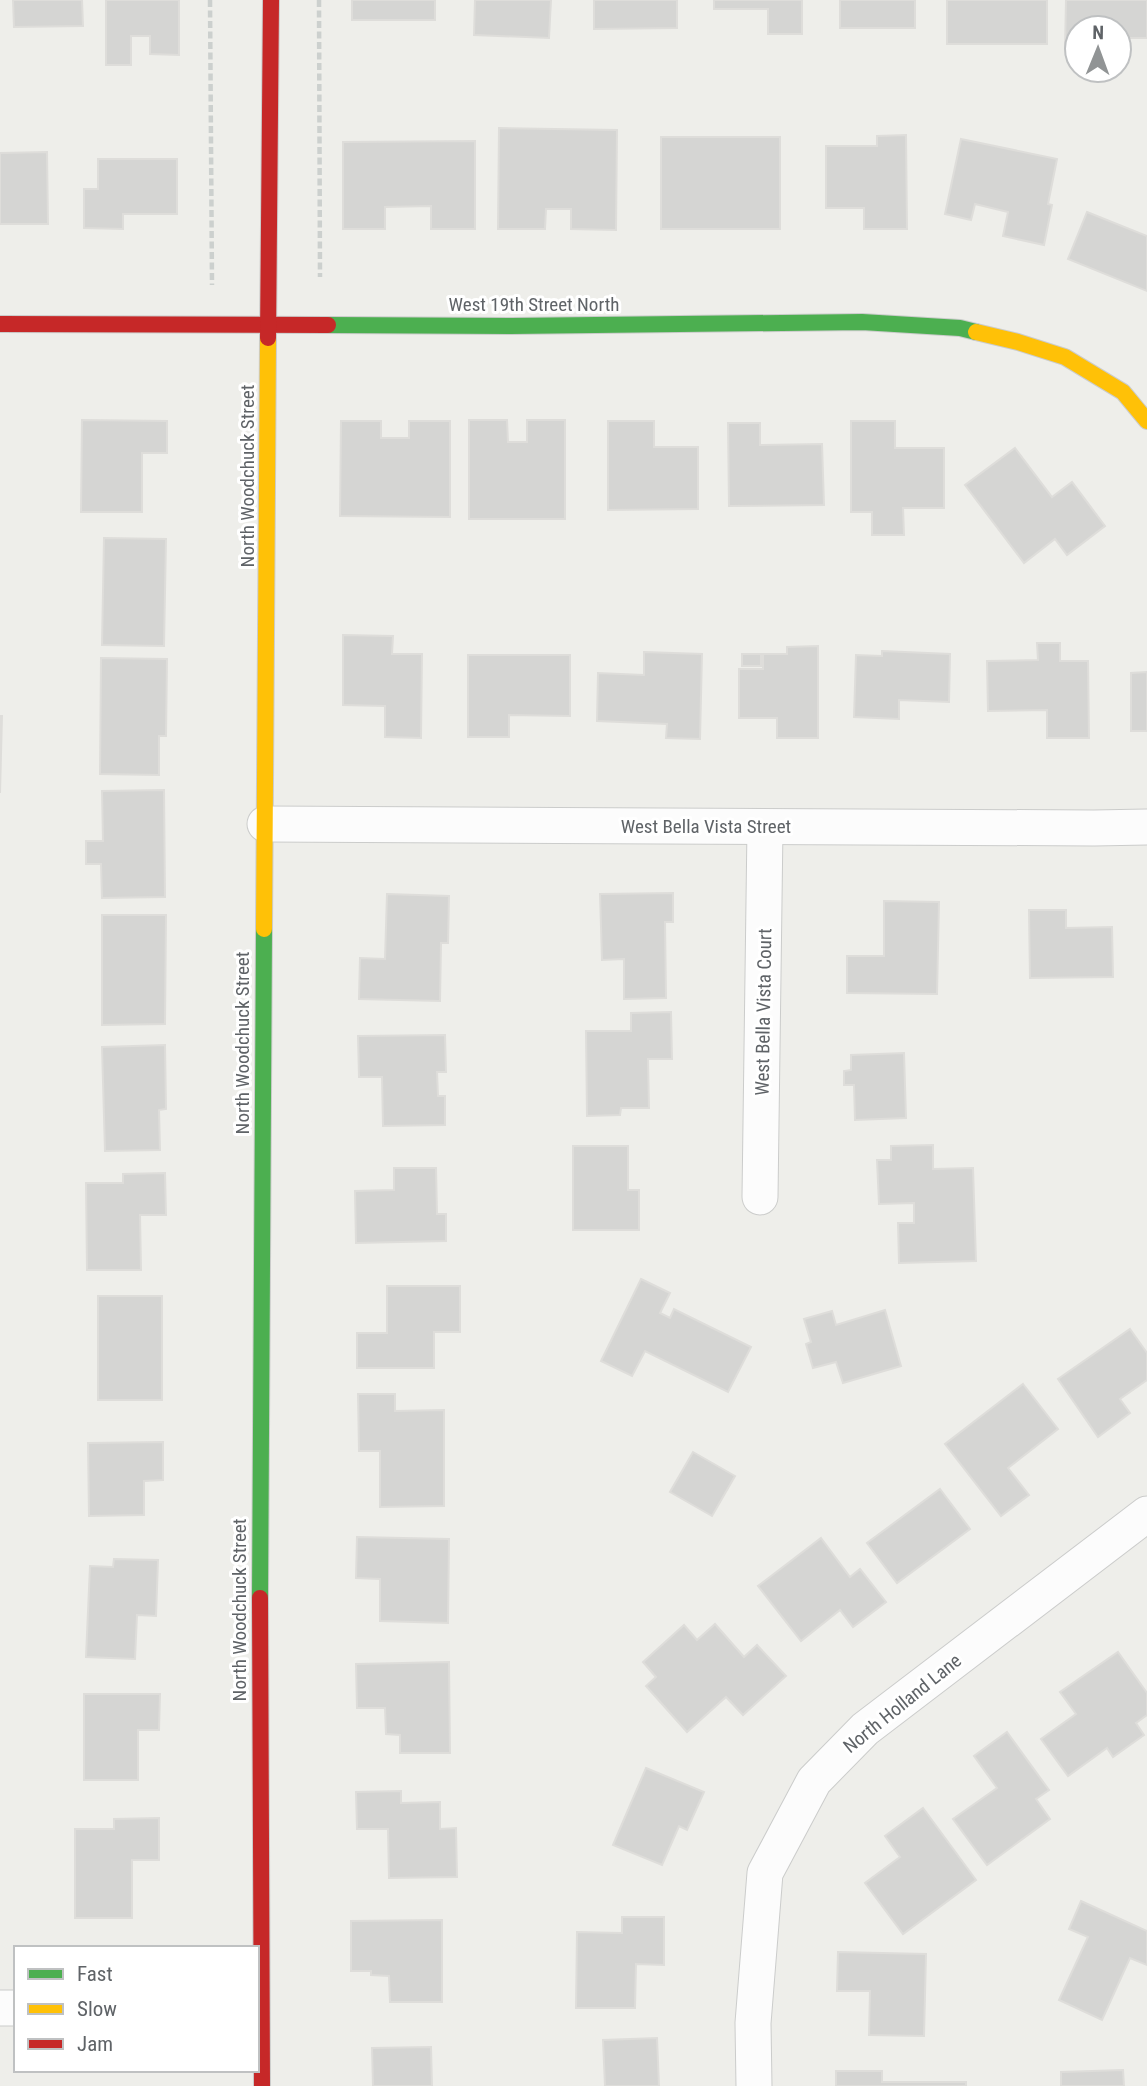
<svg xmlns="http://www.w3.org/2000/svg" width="1147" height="2086" viewBox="0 0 1147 2086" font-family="'Roboto Condensed',sans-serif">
<rect width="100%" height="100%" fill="#eeeeea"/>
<g fill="#d5d5d3" stroke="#deddda" stroke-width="2">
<polygon points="13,0 82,0 83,26 14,27"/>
<polygon points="106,0 179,0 179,55 150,54 150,36 131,36 131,65 106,65"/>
<rect x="352" y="0" width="83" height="20"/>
<polygon points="475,0 551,0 549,38 474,35"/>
<polygon points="594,0 677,0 677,28 594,29"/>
<polygon points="714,0 802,0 802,34 768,34 768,9 714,9"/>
<rect x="840" y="0" width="75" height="28"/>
<rect x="947" y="0" width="100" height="44"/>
<polygon points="1066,0 1147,0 1147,38 1119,38 1119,28 1077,28 1077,49 1065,49"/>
<polygon points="499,128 617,130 616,230 571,229 571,209 546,209 545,229 498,229"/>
<polygon points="906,135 907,229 864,229 864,208 826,208 826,146 877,146 877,136"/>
<rect x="661" y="137" width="119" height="92"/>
<polygon points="961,139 1057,159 1048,204 1052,205 1044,245 1003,236 1008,212 975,204 971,220 945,214"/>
<polygon points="475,141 475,229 431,229 431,206 385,207 385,229 343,229 343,142"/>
<polygon points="47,152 48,224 0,224 0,153"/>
<polygon points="98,159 177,159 177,214 123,214 123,229 84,228 84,189 98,189"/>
<polygon points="1087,212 1147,236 1147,291 1068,259"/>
<polygon points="82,420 167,421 167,453 142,453 142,512 81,512"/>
<polygon points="469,420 507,420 508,442 527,442 527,420 565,420 565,519 469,519"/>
<polygon points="341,421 381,421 381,438 409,438 409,421 450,421 450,517 340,516"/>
<polygon points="608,421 654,421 654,447 698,447 698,509 608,510"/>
<polygon points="851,421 895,421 895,448 944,448 944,508 903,508 904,535 872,535 872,512 851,512"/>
<polygon points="728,423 760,423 760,445 822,444 824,505 729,506"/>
<polygon points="1015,448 1052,497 1072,482 1105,526 1067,555 1055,539 1024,563 965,485"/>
<polygon points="104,538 166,539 164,646 102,645"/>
<polygon points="343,635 393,636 392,654 422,654 421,738 385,737 385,706 343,705"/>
<polygon points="1037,643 1060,643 1060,661 1088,661 1089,738 1047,738 1047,710 988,711 987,661 1038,660"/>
<polygon points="818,646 818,738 777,738 777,718 739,718 739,669 763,669 763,654 787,654 787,647"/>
<polygon points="882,651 950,654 949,702 899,700 899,719 854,717 856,655 882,656"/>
<polygon points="644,652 702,654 700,739 666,738 667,724 597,721 598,673 644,675"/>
<rect x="742" y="654" width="19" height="12"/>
<polygon points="468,655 570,655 570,716 509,715 509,737 468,737"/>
<polygon points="101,658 167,659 166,736 159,736 159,775 100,774"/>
<polygon points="1147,672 1147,731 1131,731 1131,673"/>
<polygon points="0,716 2,716 0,793"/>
<polygon points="164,790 165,897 102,898 101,864 86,864 86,841 103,841 102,791"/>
<polygon points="673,893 673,922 665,922 666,998 624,999 624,959 602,960 600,894"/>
<polygon points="387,894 449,896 448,943 441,943 440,1001 359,999 360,958 385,959"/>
<polygon points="884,901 939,902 937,994 847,993 847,956 884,956"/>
<polygon points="1029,910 1066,910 1066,928 1112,927 1113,977 1030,978"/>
<polygon points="102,915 166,915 165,1024 102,1025"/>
<polygon points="671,1012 672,1059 648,1059 649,1108 621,1108 620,1115 587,1116 586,1031 631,1031 631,1013"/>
<polygon points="445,1035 446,1072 437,1072 438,1096 445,1096 445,1125 383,1126 382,1077 359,1077 358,1036"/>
<polygon points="165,1045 166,1109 159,1110 160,1150 105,1151 102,1047"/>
<polygon points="904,1053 906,1118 855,1120 854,1085 844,1085 844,1071 851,1070 851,1055"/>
<polygon points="933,1145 933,1169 973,1168 976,1261 899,1263 898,1223 914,1223 914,1203 879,1204 877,1160 891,1160 891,1146"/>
<polygon points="573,1146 628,1146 628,1190 639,1190 639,1230 573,1230"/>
<polygon points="394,1168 436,1168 437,1214 446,1214 446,1241 356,1243 355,1191 394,1190"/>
<polygon points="165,1173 166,1215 140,1215 141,1270 87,1270 86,1183 123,1183 123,1174"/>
<polygon points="641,1279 670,1293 660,1313 670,1318 674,1309 751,1347 728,1392 645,1351 632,1376 601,1361"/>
<polygon points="387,1286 460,1286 460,1332 434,1332 434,1368 357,1368 357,1333 387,1333"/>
<rect x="98" y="1296" width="64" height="104"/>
<polygon points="885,1310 901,1366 843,1383 836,1362 813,1368 806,1344 811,1342 804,1319 832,1311 836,1325"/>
<polygon points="1130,1329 1147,1353 1147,1380 1120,1399 1130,1413 1098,1437 1058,1379"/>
<polygon points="1023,1384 1058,1429 1008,1468 1029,1495 1001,1516 945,1444"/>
<polygon points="358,1394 395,1394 395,1411 444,1410 444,1506 380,1507 380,1451 359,1451"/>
<polygon points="163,1442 163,1480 144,1481 144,1515 89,1516 88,1443"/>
<polygon points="693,1452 735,1476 712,1516 670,1492"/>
<polygon points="940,1489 970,1529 897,1583 867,1543"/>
<polygon points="357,1537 449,1539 448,1623 380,1621 380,1579 356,1578"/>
<polygon points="821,1538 850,1577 860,1569 886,1602 853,1627 840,1610 801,1641 758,1586"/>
<polygon points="114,1559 158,1560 156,1616 137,1615 135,1659 86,1657 90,1566 113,1567"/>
<polygon points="715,1624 744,1657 757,1645 786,1676 743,1715 726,1697 687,1732 646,1686 656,1677 643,1662 684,1625 697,1640"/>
<polygon points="1118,1652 1147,1693 1147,1715 1136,1723 1144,1735 1113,1757 1107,1748 1068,1776 1041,1739 1076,1714 1060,1692"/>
<polygon points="449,1662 450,1753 400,1753 400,1735 386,1734 385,1708 357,1708 356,1664"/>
<polygon points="84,1694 160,1694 159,1730 138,1730 138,1780 84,1780"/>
<polygon points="1007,1732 1049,1790 1036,1799 1050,1819 987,1865 953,1819 997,1788 974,1756"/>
<polygon points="646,1768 704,1792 687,1830 679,1826 662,1865 613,1845"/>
<polygon points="401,1791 401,1803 440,1802 440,1829 456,1828 457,1877 389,1878 388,1829 357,1829 356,1792"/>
<polygon points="923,1808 976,1880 903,1934 865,1883 900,1857 885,1836"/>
<polygon points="159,1818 159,1860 132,1860 132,1918 75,1918 75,1829 114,1829 114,1819"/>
<polygon points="1081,1901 1147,1931 1147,1965 1130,1958 1102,2020 1059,2000 1088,1937 1069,1929"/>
<polygon points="622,1917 664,1917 664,1965 636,1964 635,2008 576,2008 577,1932 622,1933"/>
<polygon points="442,1920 442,2002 390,2002 389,1976 371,1975 371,1971 351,1971 351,1921"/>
<polygon points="838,1952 926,1954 924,2036 869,2035 870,1991 837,1991"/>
<polygon points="657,2038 659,2086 605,2086 603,2040"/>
<polygon points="431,2047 432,2086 373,2086 372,2048"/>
<polygon points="1123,2070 1124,2086 1061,2086 1061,2072"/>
<polygon points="836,2071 882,2071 882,2082 966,2082 966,2086 836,2086"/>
</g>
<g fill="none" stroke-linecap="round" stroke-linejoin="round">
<defs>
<g id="street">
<polyline points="265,824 1094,828 1147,827"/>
<polyline points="760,1197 765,827"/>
<polyline points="0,2008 16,2008"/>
<polyline points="754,2086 753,2023 765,1873 814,1781 865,1729 1147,1514"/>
</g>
<g id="fast">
<polyline points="328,325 511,326 862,322 960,328 976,332"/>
<polyline points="260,1598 264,929"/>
</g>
<g id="slow">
<polyline points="976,332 1018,342 1065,357 1123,392 1147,421"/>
<polyline points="264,929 268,338"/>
</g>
<g id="jam">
<polyline points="0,324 328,325"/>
<polyline points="268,338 271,0"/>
<polyline points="260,1598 262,2086"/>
</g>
</defs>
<use href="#street" stroke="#cbcccb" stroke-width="37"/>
<use href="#fast" stroke="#cbcccb" stroke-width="18"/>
<use href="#slow" stroke="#cbcccb" stroke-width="18"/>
<use href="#jam" stroke="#cbcccb" stroke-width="18"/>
<g stroke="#ccd0ce" stroke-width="4.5" stroke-dasharray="7 3.5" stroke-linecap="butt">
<polyline points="210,0 212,285"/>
<polyline points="319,0 320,277"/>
</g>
<use href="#street" stroke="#fcfcfc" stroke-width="35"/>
<use href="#fast" stroke="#4caf50" stroke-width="16"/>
<use href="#slow" stroke="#ffc107" stroke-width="16"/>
<use href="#jam" stroke="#c62828" stroke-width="16"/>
</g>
<g text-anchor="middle" stroke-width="6" stroke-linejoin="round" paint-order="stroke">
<g font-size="19" fill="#5f6367" stroke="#fff">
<text x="534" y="311">West 19th Street North</text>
<text transform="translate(247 476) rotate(-90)" y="7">North Woodchuck Street</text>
<text x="706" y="833">West Bella Vista Street</text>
<text transform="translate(763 1012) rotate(-89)" y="7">West Bella Vista Court</text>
<text transform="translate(242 1043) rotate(-90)" y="7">North Woodchuck Street</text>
<text transform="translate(239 1610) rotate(-90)" y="7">North Woodchuck Street</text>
<text transform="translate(902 1703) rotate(-39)" y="7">North Holland Lane</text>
</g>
</g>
<rect x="14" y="1946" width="245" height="126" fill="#ffffff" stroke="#bfc1c2" stroke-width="2"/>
<rect x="28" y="1969" width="35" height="10" fill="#4caf50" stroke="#bfc1c2" stroke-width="2"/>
<text x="77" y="1981" font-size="21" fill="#5f6367">Fast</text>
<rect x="28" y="2004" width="35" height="10" fill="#ffc107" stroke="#bfc1c2" stroke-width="2"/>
<text x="77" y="2016" font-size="21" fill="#5f6367">Slow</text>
<rect x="28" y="2039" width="35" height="10" fill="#c62828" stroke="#bfc1c2" stroke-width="2"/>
<text x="77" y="2051" font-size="21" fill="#5f6367">Jam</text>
<g transform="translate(1098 49) rotate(1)"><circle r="33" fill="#ffffff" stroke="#bfc1c2" stroke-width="2"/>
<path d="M0-5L12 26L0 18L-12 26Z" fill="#919495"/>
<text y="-10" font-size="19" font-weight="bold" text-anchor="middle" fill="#5f6367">N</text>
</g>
</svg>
